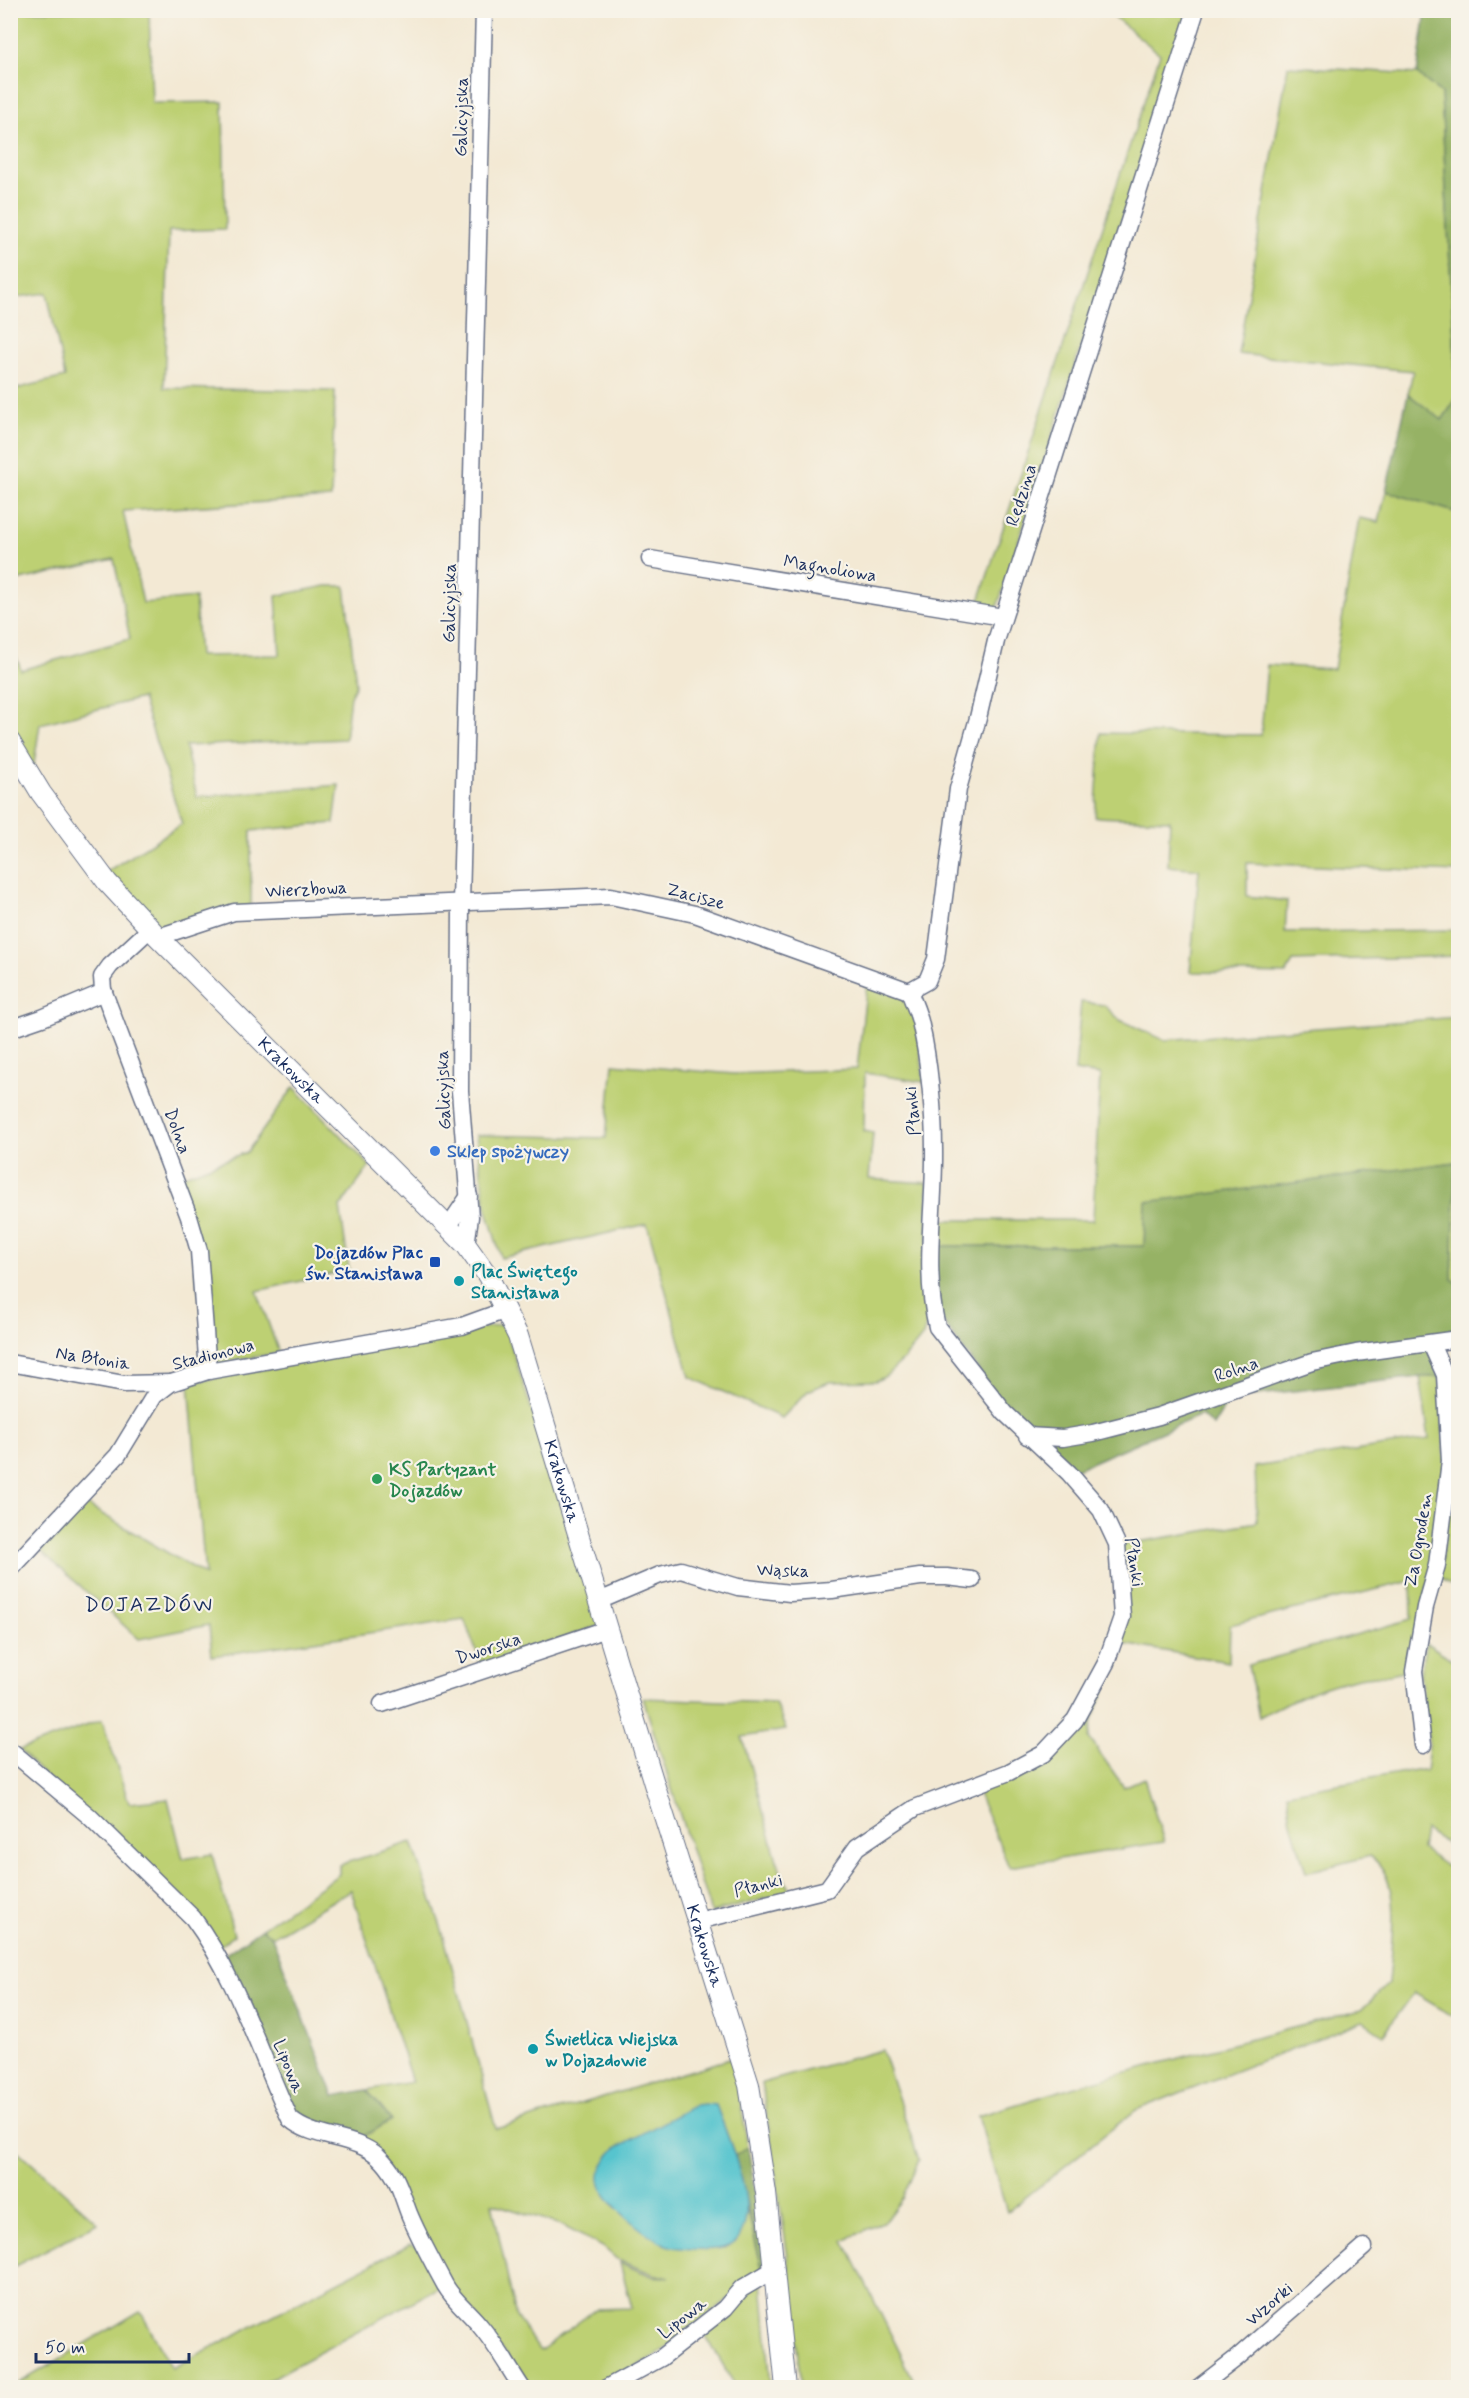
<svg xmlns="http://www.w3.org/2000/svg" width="1469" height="2398" viewBox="0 0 1469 2398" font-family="Mynerve,sans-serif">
<rect width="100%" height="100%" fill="#f7f3e8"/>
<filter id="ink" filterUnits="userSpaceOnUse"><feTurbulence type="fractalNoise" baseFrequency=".0167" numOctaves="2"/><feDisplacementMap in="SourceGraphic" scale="12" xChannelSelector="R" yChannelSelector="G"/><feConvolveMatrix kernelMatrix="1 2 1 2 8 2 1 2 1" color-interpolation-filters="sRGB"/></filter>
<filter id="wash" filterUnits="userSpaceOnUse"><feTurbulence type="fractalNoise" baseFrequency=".008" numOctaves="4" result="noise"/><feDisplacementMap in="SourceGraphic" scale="24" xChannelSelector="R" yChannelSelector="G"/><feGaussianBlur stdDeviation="1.35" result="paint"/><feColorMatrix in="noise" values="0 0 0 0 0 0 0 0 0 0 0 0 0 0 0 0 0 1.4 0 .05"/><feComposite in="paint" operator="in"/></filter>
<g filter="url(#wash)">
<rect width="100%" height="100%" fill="#f3e9d4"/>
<g fill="#bdd073" stroke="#6c8068" stroke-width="1.5" fill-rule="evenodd">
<polygon points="11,11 149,11 152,103 223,102 225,229 169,231 164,388 335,391 331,498 123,511 143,603 195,598 199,656 280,655 276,596 326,586 345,586 356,684 350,696 345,739 185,746 197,797 339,785 334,823 251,831 251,906 159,932 106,872 182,824 142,698 40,724 33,770 11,730 10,640 21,670 130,639 114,559 11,582 11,390 65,377 47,293 11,298"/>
<polygon points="1107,11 1191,11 1174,56 997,608 978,604 1160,54"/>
<polygon points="1288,66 1417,74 1441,93 1457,398 1442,420 1408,394 1413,371 1238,354"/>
<polygon points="1386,491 1458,513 1458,872 1247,863 1247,896 1287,901 1285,932 1458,930 1458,956 1293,961 1286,974 1190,972 1199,869 1168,866 1170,820 1095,817 1101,733 1261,735 1267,665 1334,669 1359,518 1379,522"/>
<polygon points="867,983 906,997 918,1027 924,1082 865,1073 864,1131 873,1133 869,1179 928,1183 928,1318 923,1336 904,1359 886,1376 876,1381 829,1382 808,1391 782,1418 690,1377 647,1224 501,1258 486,1207 476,1135 606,1138 613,1064 734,1074 857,1069"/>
<polygon points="1081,1002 1104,1005 1120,1020 1164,1040 1458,1017 1458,1283 1452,1279 1455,1162 1146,1203 1144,1246 935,1246 935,1220 1093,1220 1100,1075 1075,1071"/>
<polygon points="294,1087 370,1166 340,1207 349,1270 257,1291 279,1353 212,1364 179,1177 247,1152"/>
<polygon points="504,1324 601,1625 482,1666 464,1619 212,1656 209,1625 139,1639 39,1549 82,1502 205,1575 189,1383"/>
<path d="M 1420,1377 L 1440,1377 L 1445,1461 L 1432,1565 L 1409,1668 C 1393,1676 1376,1675 1359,1678 C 1324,1685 1290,1700 1259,1717 L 1248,1665 L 1412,1619 L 1411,1581 L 1230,1625 L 1229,1662 L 1118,1643 L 1121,1545 L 1257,1522 L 1255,1467 L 1429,1439 Z"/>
<polygon points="1450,1503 1458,1508 1458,1589 1439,1578"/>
<path d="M 1426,1643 L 1458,1663 L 1458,1851 L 1425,1830 L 1422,1849 L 1458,1875 L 1458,2019 L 1414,1993 L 1383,2035 L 1363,2021 L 1136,2110 L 1007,2212 L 978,2116 L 1093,2081 L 1361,2010 L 1388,1984 C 1390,1948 1405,1879 1370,1856 L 1306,1872 L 1291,1822 L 1287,1793 L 1416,1770 L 1426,1771 L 1429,1746 L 1420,1673 Z"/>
<polygon points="1098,1686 1104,1692 1092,1721 1089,1738 1124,1787 1144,1778 1164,1842 1009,1867 976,1789 1045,1758"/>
<polygon points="643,1698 775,1703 786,1730 742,1737 778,1864 790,1892 711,1913"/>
<polygon points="102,1720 129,1803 168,1799 183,1859 212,1854 234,1935 217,1948 19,1750"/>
<path d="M 412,1842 L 442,1930 L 496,2129 L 733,2058 L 748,2147 L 735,2156 L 716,2105 L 661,2125 L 616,2148 L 603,2190 L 614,2206 L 650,2235 L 725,2248 C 742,2239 746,2224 746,2206 L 763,2272 L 656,2356 L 594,2387 L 530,2387 L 450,2284 L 362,2138 L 391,2120 L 367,2090 L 412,2082 L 351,1890 L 272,1937 L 262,1928 L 339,1874 L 339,1865 ZM 492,2203 L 561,2225 L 603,2247 L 618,2260 L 653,2274 L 670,2278 L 652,2276 L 620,2263 L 632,2308 L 596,2309 L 540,2351 L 516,2317 Z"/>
<polygon points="882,2050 919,2160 903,2197 885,2221 844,2240 917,2387 801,2387 788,2258 762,2083"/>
<polygon points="10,2144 98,2223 11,2268 10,2268"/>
<polygon points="410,2244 422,2248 440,2287 256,2387 11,2388 140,2311 172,2368"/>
<polygon points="762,2281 771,2387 736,2387 703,2331"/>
</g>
<g fill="#96b265" stroke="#587062" stroke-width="1.5">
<polygon points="1426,11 1458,11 1458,513 1386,491 1408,394 1442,420 1457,398 1441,93 1417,74"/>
<polygon points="1456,1162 1452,1279 1458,1283 1458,1335 1426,1342 1440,1377 1420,1377 1230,1398 1213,1426 1201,1415 1074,1470 1007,1410 938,1315 935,1246 1144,1246 1146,1202"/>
<polygon points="262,1928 272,1937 334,2096 367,2090 391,2120 362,2138 321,2129 295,2117 223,1956"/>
<polygon points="748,2147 767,2269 763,2272 735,2156"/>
</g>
<path fill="#57c4ce" stroke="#397a96" stroke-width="1.5" d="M 704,2104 L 716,2105 C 726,2132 749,2186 746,2215 C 743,2249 722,2251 694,2249 C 685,2248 675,2249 667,2245 C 647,2236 601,2202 600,2179 C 599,2168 608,2155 616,2148 L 695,2105 Z"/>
</g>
<g filter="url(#ink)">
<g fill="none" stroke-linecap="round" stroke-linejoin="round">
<defs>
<g id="minor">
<polyline points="650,559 1003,617"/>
<polyline points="150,929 110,966 102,977 103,990 189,1217 199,1251 208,1371"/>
<polyline points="158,937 234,912 611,896 695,914 909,991"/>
<polyline points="909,991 927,981 936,959 958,789 978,718 996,641 1196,10"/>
<polyline points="10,1029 42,1018 104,992"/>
<polyline points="448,1227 469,1196"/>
<polyline points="466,1245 470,1217 460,1091 461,903 484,10"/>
<polyline points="10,1363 124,1384 171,1383"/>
<polyline points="1027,1436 1063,1438 1093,1433 1159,1416 1312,1362 1356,1353 1458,1339"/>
<polyline points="10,1570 118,1455 154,1396 171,1383 208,1371 462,1326 506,1310"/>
<polyline points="599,1601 660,1575 681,1570 738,1587 790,1593 832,1590 920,1577 947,1577 972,1580"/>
<polyline points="382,1704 607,1629"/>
<polyline points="1423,1745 1414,1671 1425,1607 1437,1565 1450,1461 1445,1375 1431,1344"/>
<path d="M 10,1750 L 89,1816 L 193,1918 C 236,1976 260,2054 290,2119 C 314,2140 353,2135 378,2156 C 399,2176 400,2191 410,2216 C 420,2239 433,2263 445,2285 C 454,2301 470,2313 481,2327 C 497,2346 508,2367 522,2388"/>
<path d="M 698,1921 L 827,1889 L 857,1847 L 915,1808 L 1009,1772 L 1043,1754 L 1075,1720 L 1106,1663 L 1122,1617 L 1117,1544 L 1101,1510 L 1069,1473 L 1005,1413 L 937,1327 C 923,1269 935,1208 934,1149 C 934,1114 929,1060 921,1026 C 919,1014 913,1002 909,991"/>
<polyline points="606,2388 661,2358 725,2308 741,2289 775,2269"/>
<polyline points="1198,2388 1238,2357 1364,2247"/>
</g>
<g id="tertiary">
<path id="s1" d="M 10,742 L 41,793 L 107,882 L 158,937 L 466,1245 L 488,1276 L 518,1336 L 655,1787 L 749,2085 L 766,2193 L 786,2388"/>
</g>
</defs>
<use href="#minor" stroke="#677087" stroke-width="19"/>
<use href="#tertiary" stroke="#677087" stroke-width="22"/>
<use href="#minor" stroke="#fff" stroke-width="16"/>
<use href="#tertiary" stroke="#fff" stroke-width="20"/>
</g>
</g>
<circle fill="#3f7fe0" stroke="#f7f3e8" stroke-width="2" cx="435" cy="1151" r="6"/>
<rect fill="#1a4fb4" stroke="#f7f3e8" stroke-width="2" x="429" y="1256" width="12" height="12" rx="3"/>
<g fill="#0f9aa8" stroke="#f7f3e8" stroke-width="2">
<circle cx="459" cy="1281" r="6"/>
<circle cx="533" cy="2049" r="6"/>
</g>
<circle fill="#2e9e5b" stroke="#f7f3e8" stroke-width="2" cx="377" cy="1479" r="6"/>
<g text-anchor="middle" stroke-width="4.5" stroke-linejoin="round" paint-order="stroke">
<g font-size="18" fill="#1b2f5e" stroke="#f7f3e8">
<text transform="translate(461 117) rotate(-89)" y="6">Galicyjska</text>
<text transform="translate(1021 495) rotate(-72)" y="6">Rędzina</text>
<text transform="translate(830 568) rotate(9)" y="6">Magnoliowa</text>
<text transform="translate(449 603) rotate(-89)" y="6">Galicyjska</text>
<text transform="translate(306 889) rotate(-3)" y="6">Wierzbowa</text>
<text transform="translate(696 896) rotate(15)" y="6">Zacisze</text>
<text dy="6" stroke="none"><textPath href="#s1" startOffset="434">Krakowska</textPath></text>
<text transform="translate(443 1090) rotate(-92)" y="6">Galicyjska</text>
<text transform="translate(912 1111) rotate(-95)" y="6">Płanki</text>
<text transform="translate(178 1131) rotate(70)" y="6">Dolna</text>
<text transform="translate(213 1354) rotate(-14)" y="6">Stadionowa</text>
<text transform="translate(93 1358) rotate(9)" y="6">Na Błonia</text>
<text transform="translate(1236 1369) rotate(-19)" y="6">Rolna</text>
<text dy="6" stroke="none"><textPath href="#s1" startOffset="938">Krakowska</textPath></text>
<text transform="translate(1418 1540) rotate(-80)" y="6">Za Ogrodem</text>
<text transform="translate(1135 1562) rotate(82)" y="6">Płanki</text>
<text transform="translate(783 1570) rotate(2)" y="6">Wąska</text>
<text transform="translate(488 1648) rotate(-18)" y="6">Dworska</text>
<text transform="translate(758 1885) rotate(-14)" y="6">Płanki</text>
<text dy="6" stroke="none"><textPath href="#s1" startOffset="1424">Krakowska</textPath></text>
<text transform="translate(289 2066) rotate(68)" y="6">Lipowa</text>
<text transform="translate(1269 2304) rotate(-41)" y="6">Wzorki</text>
<text transform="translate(682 2318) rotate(-38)" y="6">Lipowa</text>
</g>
<g font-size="18" font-weight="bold" fill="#366cbe" stroke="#f7f3e8" text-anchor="start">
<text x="447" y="1157">Sklep spożywczy</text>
</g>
<g font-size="18" font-weight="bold" fill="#164399" stroke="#f7f3e8" text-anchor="end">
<text x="423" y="1258">Dojazdów Plac<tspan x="423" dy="21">św. Stanisława</tspan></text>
</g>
<g font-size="18" font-weight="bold" fill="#0d838f" stroke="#f7f3e8" text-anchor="start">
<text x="471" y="1277">Plac Świętego<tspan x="471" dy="21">Stanisława</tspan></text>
<text x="545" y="2045">Świetlica Wiejska<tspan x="545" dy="21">w Dojazdowie</tspan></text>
</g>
<g font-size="18" font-weight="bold" fill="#27864d" stroke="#f7f3e8" text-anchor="start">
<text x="389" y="1475">KS Partyzant<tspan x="389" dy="21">Dojazdów</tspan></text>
</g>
<g font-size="21" letter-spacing="1.5" fill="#1b2f5e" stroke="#f7f3e8">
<text x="149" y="1611">DOJAZDÓW</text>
</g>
</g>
<rect width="1469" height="2398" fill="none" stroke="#f7f3e8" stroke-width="36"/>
<path d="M36 2353v9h153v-9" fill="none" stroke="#1b2f5e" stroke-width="3"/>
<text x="45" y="2353" font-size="18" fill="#1b2f5e" stroke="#f7f3e8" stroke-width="4.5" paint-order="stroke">50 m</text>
</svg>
